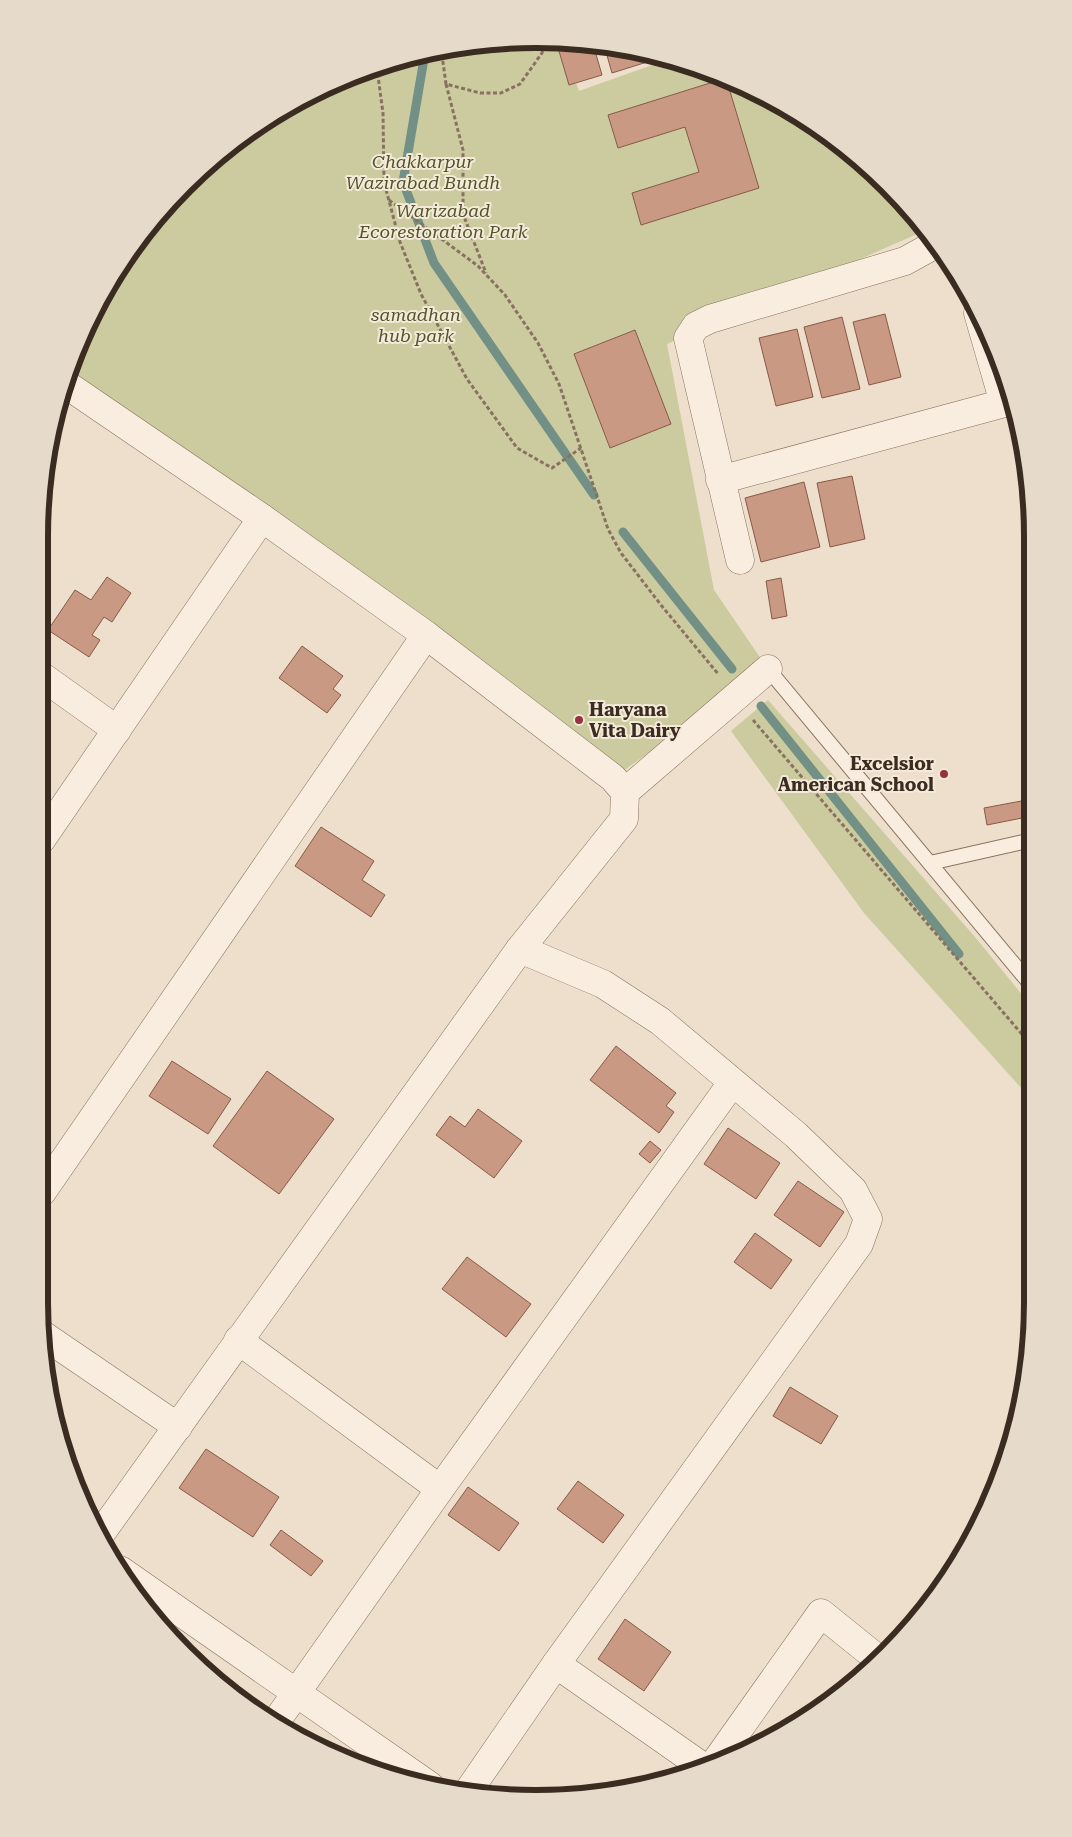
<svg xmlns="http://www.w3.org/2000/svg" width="1072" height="1837" viewBox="0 0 1072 1837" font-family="'Roboto Serif',serif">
<rect width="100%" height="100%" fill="#eddfcb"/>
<g fill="#cbcb9f">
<polygon points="536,39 561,41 579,91 669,59 726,76 812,122 888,185 924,231 667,344 714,590 768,669 613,778 65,376 122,260 184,185 260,123 345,77 439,48"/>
<polygon points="768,700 975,937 1032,1007 1032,1100 864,913 731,731"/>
</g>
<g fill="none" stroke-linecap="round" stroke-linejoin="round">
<g stroke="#729085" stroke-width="9">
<polyline points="425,53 403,182 434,263 594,495"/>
<polyline points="623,532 732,669"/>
<polyline points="761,706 959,954"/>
</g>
</g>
<g fill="#c99983" stroke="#875a47">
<polygon points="556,41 593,44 602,75 569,85"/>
<polygon points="604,45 633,48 663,57 612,73"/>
<polygon points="726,78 759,188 641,225 632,193 699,172 685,127 618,148 608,115"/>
<polygon points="885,314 901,377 869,385 853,322"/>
<polygon points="842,317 860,389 822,398 804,327"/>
<polygon points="797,329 813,397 776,406 759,338"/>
<polygon points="635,330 671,424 610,448 574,354"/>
<polygon points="852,476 865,539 830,547 817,483"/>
<polygon points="804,482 820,547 761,562 745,498"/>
<polygon points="107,577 131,593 112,622 104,617 92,635 100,640 89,657 48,630 75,590 91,600"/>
<polygon points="781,578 787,616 772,619 766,581"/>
<polygon points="302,646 343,676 333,689 341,695 327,713 279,678"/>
<polygon points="1032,799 1032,816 987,825 984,808"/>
<polygon points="321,827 374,861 362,880 385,895 371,917 295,866"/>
<polygon points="616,1046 676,1093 666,1106 674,1112 659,1133 590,1080"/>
<polygon points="172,1061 231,1099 208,1134 149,1096"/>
<polygon points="267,1071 334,1119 279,1194 213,1146"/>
<polygon points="478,1109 522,1141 494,1178 436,1135 450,1116 465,1127"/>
<polygon points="728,1128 780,1163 756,1199 704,1164"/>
<polygon points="650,1141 661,1150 650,1163 639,1154"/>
<polygon points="798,1181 844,1212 820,1247 774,1215"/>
<polygon points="755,1233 792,1260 771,1289 734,1262"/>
<polygon points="467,1257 531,1304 506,1337 442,1289"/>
<polygon points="790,1387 838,1416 821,1444 773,1416"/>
<polygon points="206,1449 279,1497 253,1537 179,1488"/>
<polygon points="578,1481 624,1515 603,1543 557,1509"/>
<polygon points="468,1487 519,1523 499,1551 448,1515"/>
<polygon points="281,1530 323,1561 311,1576 270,1545"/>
<polygon points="625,1619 671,1652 644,1691 598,1659"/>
<polygon points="360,1758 379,1771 357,1762"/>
</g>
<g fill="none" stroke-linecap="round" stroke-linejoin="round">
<defs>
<g id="lane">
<polyline points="768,669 1032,986"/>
<polyline points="930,863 1032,840"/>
</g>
<g id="street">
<polyline points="978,313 1004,403"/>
<polyline points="64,383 262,518 426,635 613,778 625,792 624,819 520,949 99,1536"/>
<polyline points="720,480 1012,401"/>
<polyline points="740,560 688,338 696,326 710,319 905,261 934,245"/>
<polyline points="40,675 117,730"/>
<polyline points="625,792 768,669"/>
<polyline points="41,840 262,518"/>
<polyline points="42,1192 426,635"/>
<polyline points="43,1335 178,1427"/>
<polyline points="238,1340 440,1489"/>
<polyline points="120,1570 430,1786"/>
<polyline points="556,1664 703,1767"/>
<polyline points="275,1723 440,1489 732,1083"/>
<polyline points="714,1764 821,1613 878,1659"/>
<polyline points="467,1793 556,1664 859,1244 868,1219 853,1190 796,1135 660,1021 603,984 520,949"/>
</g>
</defs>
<use href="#lane" stroke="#897160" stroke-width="16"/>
<use href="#street" stroke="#897160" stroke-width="29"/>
<g stroke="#897160" stroke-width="3" stroke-dasharray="4 2.5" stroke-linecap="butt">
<polyline points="508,42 513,41"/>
<polyline points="441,48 446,84 480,93 501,93 520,84 542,53 546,40"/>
<polyline points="378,67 378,76 383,113 384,182 400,242 421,294 467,379 517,448 552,468 581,448"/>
<polyline points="446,84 463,150 463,214 486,273"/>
<polyline points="389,200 478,266 505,295 538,343 559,384 608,529 621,553 661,605 719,675"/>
<polyline points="753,720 1032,1046"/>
</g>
<use href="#lane" stroke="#f8edde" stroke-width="14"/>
<use href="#street" stroke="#f8edde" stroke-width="28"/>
</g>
<g fill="#95333e" stroke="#f5eada" stroke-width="2">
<circle cx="579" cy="720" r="5"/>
<circle cx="944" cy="774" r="5"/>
</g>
<g text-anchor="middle" stroke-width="4" stroke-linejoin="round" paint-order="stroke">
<g font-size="18" font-style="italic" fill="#50562a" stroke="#f5eada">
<text x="423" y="168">Chakkarpur<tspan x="423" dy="21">Wazirabad Bundh</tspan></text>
<text x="443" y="217">Warizabad<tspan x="443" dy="21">Ecorestoration Park</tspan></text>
<text x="416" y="321">samadhan<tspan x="416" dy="21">hub park</tspan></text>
</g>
<g font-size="18" font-weight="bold" fill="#3b2c22" stroke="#f5eada" text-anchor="start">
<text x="589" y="716">Haryana<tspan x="589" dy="21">Vita Dairy</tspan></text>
<text x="934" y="770" text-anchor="end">Excelsior<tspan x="934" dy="21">American School</tspan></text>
</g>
</g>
<path d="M0 0H1072V1837H0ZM536 48H536A488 488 0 0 1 1024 536V1302A488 488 0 0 1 536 1790H536A488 488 0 0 1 48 1302V536A488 488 0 0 1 536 48Z" fill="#e6dbcb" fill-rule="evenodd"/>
<path fill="none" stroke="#3b2c22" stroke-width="6" d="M536 48H536A488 488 0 0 1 1024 536V1302A488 488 0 0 1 536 1790H536A488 488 0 0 1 48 1302V536A488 488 0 0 1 536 48Z"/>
</svg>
